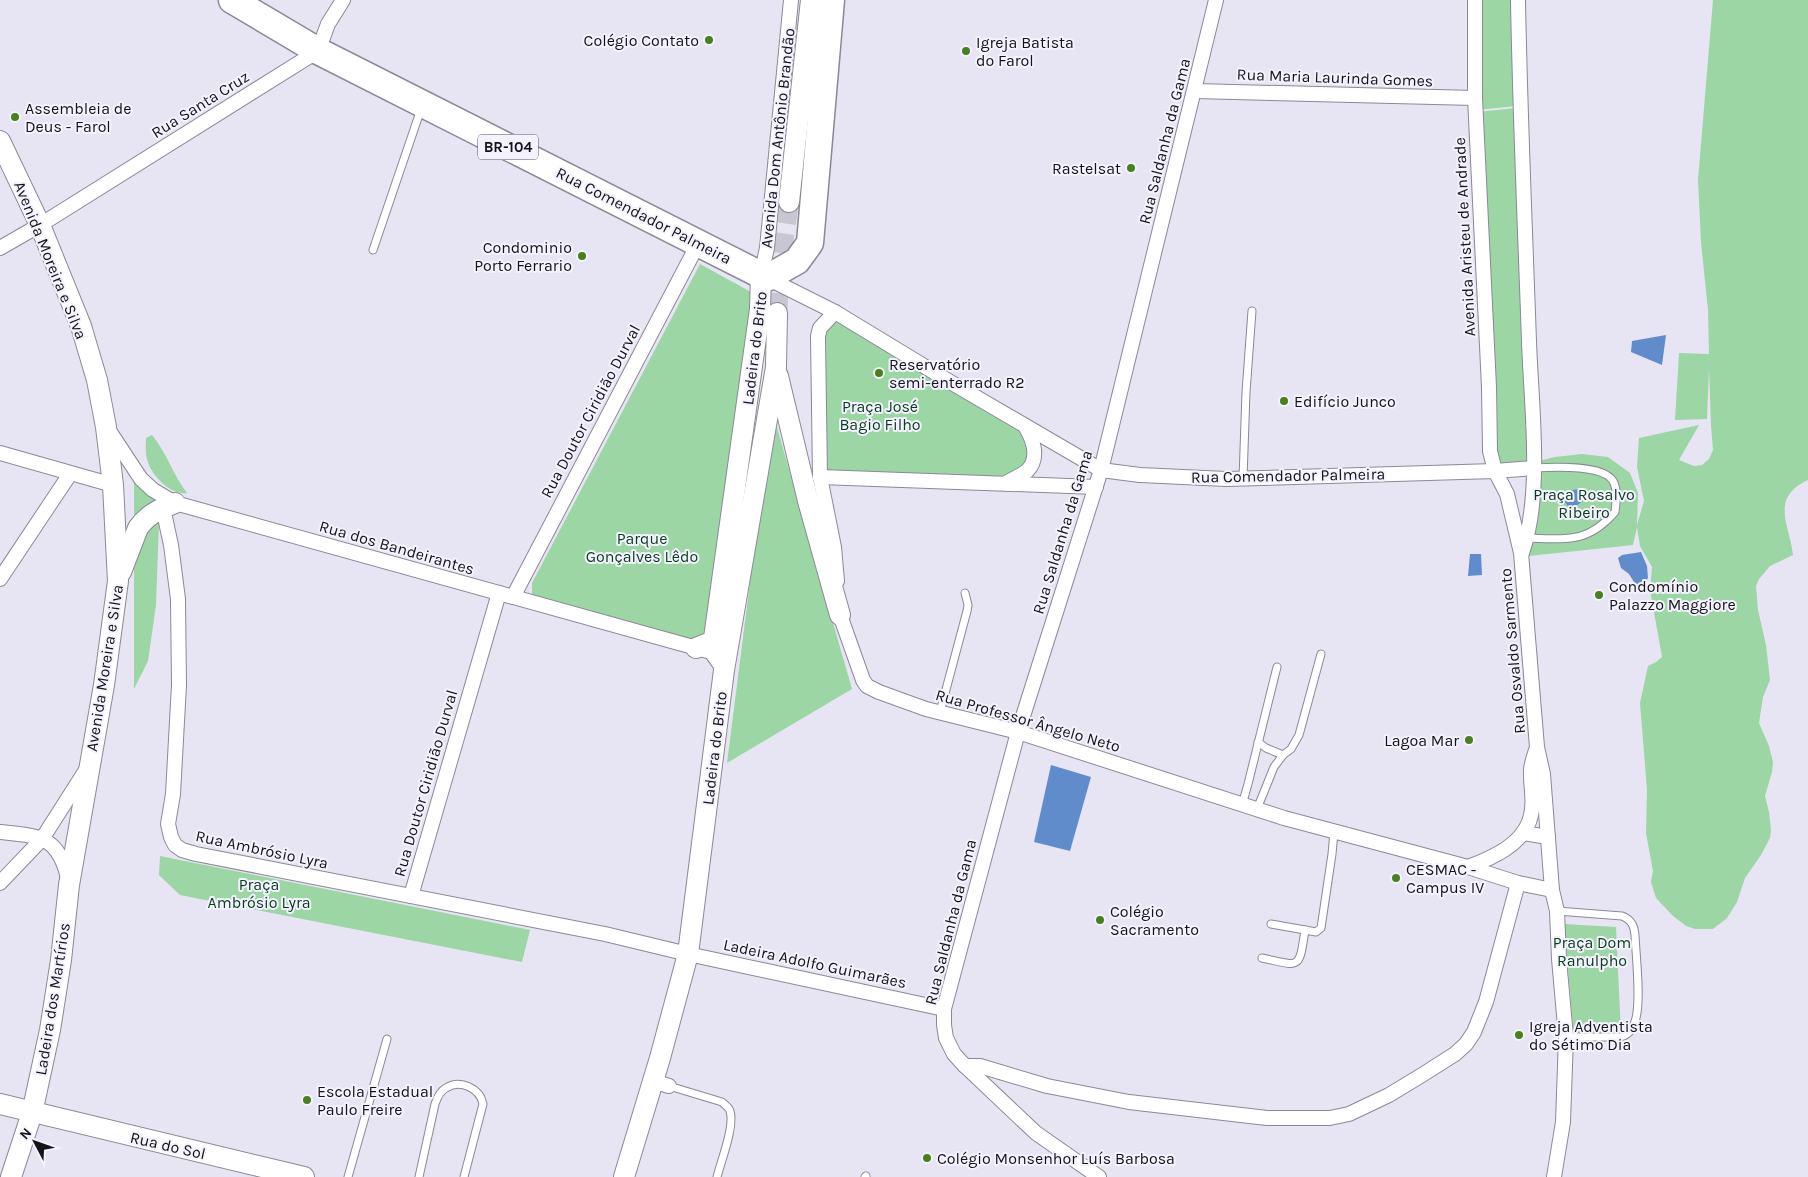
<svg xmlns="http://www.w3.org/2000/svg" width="1808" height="1177" viewBox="0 0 1808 1177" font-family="Karla,sans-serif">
<rect width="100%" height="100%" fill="#e7e5f3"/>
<g fill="#9cd6a5">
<polygon points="1476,0 1515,0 1516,106 1477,110"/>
<path d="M 1713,0 L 1808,0 L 1808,480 C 1769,498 1790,526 1793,555 L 1770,566 L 1759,579 L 1756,586 L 1758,610 L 1766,645 L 1770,680 L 1763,697 L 1759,723 L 1769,746 L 1773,762 L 1772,772 L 1765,796 L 1769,812 L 1771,830 L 1770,838 L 1761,855 L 1745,878 L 1737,902 L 1727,918 L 1713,929 L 1695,929 L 1686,926 L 1673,916 L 1656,898 L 1651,882 L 1653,871 L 1646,833 L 1647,790 L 1640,703 L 1648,666 L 1656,662 L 1662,657 L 1650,590 L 1652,567 L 1640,546 L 1637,527 L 1633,545 L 1529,556 L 1537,487 L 1538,461 L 1555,457 L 1582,454 L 1608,457 L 1630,473 L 1638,493 L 1637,525 L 1644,501 L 1637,467 L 1639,438 L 1699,425 L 1679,460 L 1694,466 L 1702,465 L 1709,459 L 1713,450 L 1711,426 L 1709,369 L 1707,419 L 1675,420 L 1679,353 L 1709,354 L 1708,310 L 1701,242 L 1698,180 Z"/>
<polygon points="1517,108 1532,463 1486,465 1477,112"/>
<polygon points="700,264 751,292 756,311 711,640 697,651 532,598 532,583"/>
<path d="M 835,319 L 1013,420 C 1022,435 1030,444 1028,463 L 1008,475 L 959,480 L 821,473 L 820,332 Z"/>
<polygon points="772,410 852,689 727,763"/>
<path d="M 152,435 C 167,453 173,475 187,493 C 171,496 150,474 147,459 C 145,452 146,444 146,438 Z"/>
<polygon points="134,466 157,495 167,516 159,522 156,605 148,661 134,689"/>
<polygon points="160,856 530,930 522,962 180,895 159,875"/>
<polygon points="1564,924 1616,927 1621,1033 1574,1035"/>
</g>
<g fill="#608ccc">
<polygon points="1666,335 1662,365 1631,352 1632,341"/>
<path d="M 1579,489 L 1583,495 L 1583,501 L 1573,508 L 1568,506 L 1563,500 C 1567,491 1570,490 1579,489 Z"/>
<polygon points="1641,552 1647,566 1648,578 1639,590 1629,574 1621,568 1618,558 1622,555"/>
<polygon points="1470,554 1481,554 1482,575 1468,576"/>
<polygon points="1051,765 1091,777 1070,851 1034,842"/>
</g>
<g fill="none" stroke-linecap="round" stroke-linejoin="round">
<polyline stroke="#c7c6d2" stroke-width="20" stroke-dasharray="20 10" stroke-linecap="butt" points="777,313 781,255 789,202"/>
<defs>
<g id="lane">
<polyline points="373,250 421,109"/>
<polyline points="1243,479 1246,392 1252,311"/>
<path d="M 1527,538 C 1566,539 1587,544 1615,512 C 1616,502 1618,490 1613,481 C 1603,464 1551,467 1534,468"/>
<polyline points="940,712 967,611 968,605 965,593"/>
<polyline points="1258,742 1266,748 1283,755"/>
<polyline points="1242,805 1248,784 1277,667"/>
<polyline points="1257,809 1274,767 1283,755 1291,749 1299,735 1321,654"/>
<path d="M 1557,911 L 1622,916 C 1632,920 1634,926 1635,935 C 1636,957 1641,998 1636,1018 C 1634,1027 1630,1035 1620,1037 L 1566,1037"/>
<polyline points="1271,924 1305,930"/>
<path d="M 1262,958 C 1300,966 1299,971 1305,930 L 1316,932 L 1321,928 L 1332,854 L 1334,832"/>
<path d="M 669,1086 L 722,1102 C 725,1105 729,1107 730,1111 C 735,1126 721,1161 717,1177"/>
<polyline points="348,1177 387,1039"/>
<path d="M 419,1177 L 435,1104 C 437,1098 440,1091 446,1088 C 460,1079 480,1088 483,1104 L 464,1177"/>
<polyline points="865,1177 866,1176"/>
</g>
<g id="street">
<polyline points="1475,0 1475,98 1489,387 1490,451 1495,471 1507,494 1521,553 1537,747 1543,774 1552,890 1557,911 1559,959 1566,1037 1563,1122 1554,1177"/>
<path d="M 1518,0 C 1520,114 1525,228 1529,341 C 1531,405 1543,493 1522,553"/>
<polyline points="1195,91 1475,98"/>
<polyline points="0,248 40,225 318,51 328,24 343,0"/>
<polyline points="761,275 767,248 791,0"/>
<polyline points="767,278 835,312 952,383 1101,470 1140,475 1226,479 1495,471 1534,468"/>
<polyline points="835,312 820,328 818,336 820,477 834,547 837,581"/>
<polyline points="108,429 141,479 153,490 175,503 711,652 724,670"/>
<polyline points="0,453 113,485"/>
<polyline points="820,477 1096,487"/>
<path d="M 1006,483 C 1012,479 1021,476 1027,471 C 1040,458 1033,439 1025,426"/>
<polyline points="163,508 171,545 178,599 179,685 173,794 168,824 171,837 175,845 182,850 196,854 605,934 688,954 944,1009"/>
<polyline points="0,579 70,474"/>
<polyline points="513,597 699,242"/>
<polyline points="840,607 840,615 863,680 867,686 879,692 926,709 1018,732 1284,818 1468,867 1518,883 1552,890"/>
<path d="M 0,832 C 38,836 58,835 68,878"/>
<polyline points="1523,833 1548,837"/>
<path d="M 1468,867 C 1492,858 1525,844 1531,815 C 1535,800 1530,784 1531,769 C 1532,762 1534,756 1536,750"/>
<polyline points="0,883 42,839 86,770"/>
<polyline points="411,896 499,593"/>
<polyline points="965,1066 980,1066 1047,1086 1129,1102 1267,1118 1330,1118 1349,1114 1389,1095 1422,1075 1455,1054 1466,1044 1474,1032 1486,1002 1518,883"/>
<polyline points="653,1081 669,1086"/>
<polyline points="1099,1177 1036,1133 965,1066 954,1054 946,1038 944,1025 944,1009 1018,732 1101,470 1216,0"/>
</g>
<g id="secondary">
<polyline points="0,141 40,225 81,326 97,380 106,427 113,485 118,581 104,685 69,885 61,960 50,1030 32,1113 11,1177"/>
<polyline points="789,202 811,0"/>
<polyline points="778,376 808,501 840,615"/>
<path d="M 121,572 L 138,528 C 148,514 160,509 175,503"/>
<polyline points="696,648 711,642 714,638 760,309 761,275"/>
<polyline points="0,1104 304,1177"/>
<polyline points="624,1177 660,1058 688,954 724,670 776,367 777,313"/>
</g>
<polyline id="highway" points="232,0 318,51 767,278 797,261 810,243 831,0"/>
</defs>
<use href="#lane" stroke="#8b8996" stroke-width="9"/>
<use href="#street" stroke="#8b8996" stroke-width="16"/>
<use href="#secondary" stroke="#8b8996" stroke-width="22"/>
<use href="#highway" stroke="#8b8996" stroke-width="29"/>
<use href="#lane" stroke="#fff" stroke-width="7"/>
<use href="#street" stroke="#fff" stroke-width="14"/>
<use href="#secondary" stroke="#fff" stroke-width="20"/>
<use href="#highway" stroke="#fff" stroke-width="26"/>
</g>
<g fill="#48811c" stroke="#f4f2fe" stroke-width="2">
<circle cx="709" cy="40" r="5"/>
<circle cx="966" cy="51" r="5"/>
<circle cx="15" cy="117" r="5"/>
<circle cx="1131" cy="168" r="5"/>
<circle cx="582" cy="256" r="5"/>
<circle cx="879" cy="373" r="5"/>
<circle cx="1284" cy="401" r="5"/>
<circle cx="1599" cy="595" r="5"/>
<circle cx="1469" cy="740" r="5"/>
<circle cx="1396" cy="878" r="5"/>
<circle cx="1100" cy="920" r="5"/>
<circle cx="1519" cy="1035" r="5"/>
<circle cx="307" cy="1100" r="5"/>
<circle cx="927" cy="1158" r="5"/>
</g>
<g text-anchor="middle" stroke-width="4" stroke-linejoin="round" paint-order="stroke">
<rect fill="#f4f2fe" stroke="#57565d" stroke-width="1" x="478" y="134.5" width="60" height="25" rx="4"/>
<g font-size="15" font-weight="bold" fill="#141318">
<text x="508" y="152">BR-104</text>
</g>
<g font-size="16" fill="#141318" stroke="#f4f2fe" text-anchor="start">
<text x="699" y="46" text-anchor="end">Colégio Contato</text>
<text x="976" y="48">Igreja Batista<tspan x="976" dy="18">do Farol</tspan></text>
<text x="25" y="114">Assembleia de<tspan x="25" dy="18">Deus - Farol</tspan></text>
<text x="1121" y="174" text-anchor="end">Rastelsat</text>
<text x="572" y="253" text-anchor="end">Condominio<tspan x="572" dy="18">Porto Ferrario</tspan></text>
<text x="889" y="370">Reservatório<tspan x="889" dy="18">semi-enterrado R2</tspan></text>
<text x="1294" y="407">Edifício Junco</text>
<text x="1609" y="592">Condomínio<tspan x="1609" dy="18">Palazzo Maggiore</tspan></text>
<text x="1459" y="746" text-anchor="end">Lagoa Mar</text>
<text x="1406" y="875">CESMAC -<tspan x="1406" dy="18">Campus IV</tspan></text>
<text x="1110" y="917">Colégio<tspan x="1110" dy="18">Sacramento</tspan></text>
<text x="1529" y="1032">Igreja Adventista<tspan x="1529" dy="18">do Sétimo Dia</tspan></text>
<text x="317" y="1097">Escola Estadual<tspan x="317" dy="18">Paulo Freire</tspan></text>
<text x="937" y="1164">Colégio Monsenhor Luís Barbosa</text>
</g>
<g font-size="16" fill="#141318" stroke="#f4f2fe">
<text transform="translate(1335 77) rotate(2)" y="6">Rua Maria Laurinda Gomes</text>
<text transform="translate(200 104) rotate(-32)" y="6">Rua Santa Cruz</text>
<text transform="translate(777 138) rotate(-84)" y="6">Avenida Dom Antônio Brandão</text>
<text transform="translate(1164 141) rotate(-76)" y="6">Rua Saldanha da Gama</text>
<text transform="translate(644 215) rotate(27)" y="6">Rua Comendador Palmeira</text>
<text transform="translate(1464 237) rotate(-93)" y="6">Avenida Aristeu de Andrade</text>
<text transform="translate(51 260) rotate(68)" y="6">Avenida Moreira e Silva</text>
<text transform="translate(754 348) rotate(-83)" y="6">Ladeira do Brito</text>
<text transform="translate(590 411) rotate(-62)" y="6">Rua Doutor Ciridião Durval</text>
<text transform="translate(1288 475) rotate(-1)" y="6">Rua Comendador Palmeira</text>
<text transform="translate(1062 532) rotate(-73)" y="6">Rua Saldanha da Gama</text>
<text transform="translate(397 547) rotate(16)" y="6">Rua dos Bandeirantes</text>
<text transform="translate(1512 651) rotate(-95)" y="6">Rua Osvaldo Sarmento</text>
<text transform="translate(104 668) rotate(-81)" y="6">Avenida Moreira e Silva</text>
<text transform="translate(1028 720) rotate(16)" y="6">Rua Professor Ângelo Neto</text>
<text transform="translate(714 748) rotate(-83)" y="6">Ladeira do Brito</text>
<text transform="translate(425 783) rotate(-74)" y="6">Rua Doutor Ciridião Durval</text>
<text transform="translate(262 849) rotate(12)" y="6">Rua Ambrósio Lyra</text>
<text transform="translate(950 922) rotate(-76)" y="6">Rua Saldanha da Gama</text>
<text transform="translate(815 963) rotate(12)" y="6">Ladeira Adolfo Guimarães</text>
<text transform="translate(52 999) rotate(-81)" y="6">Ladeira dos Martírios</text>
<text transform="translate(168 1145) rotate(13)" y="6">Rua do Sol</text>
</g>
<g font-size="16" fill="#083e19" stroke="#f4f2fe">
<text x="880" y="412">Praça José<tspan x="880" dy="18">Bagio Filho</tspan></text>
<text x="1584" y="500">Praça Rosalvo<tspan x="1584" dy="18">Ribeiro</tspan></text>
<text x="642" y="544">Parque<tspan x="642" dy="18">Gonçalves Lêdo</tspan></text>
<text x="259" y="890">Praça<tspan x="259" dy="18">Ambrósio Lyra</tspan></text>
<text x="1592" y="948">Praça Dom<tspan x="1592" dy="18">Ranulpho</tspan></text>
</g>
</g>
<g transform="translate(35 1142) rotate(311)" stroke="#f4f2fe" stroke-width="4" paint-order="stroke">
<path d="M0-4L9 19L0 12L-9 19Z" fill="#141318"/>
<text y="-8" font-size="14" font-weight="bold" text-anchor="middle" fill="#141318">N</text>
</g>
</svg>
